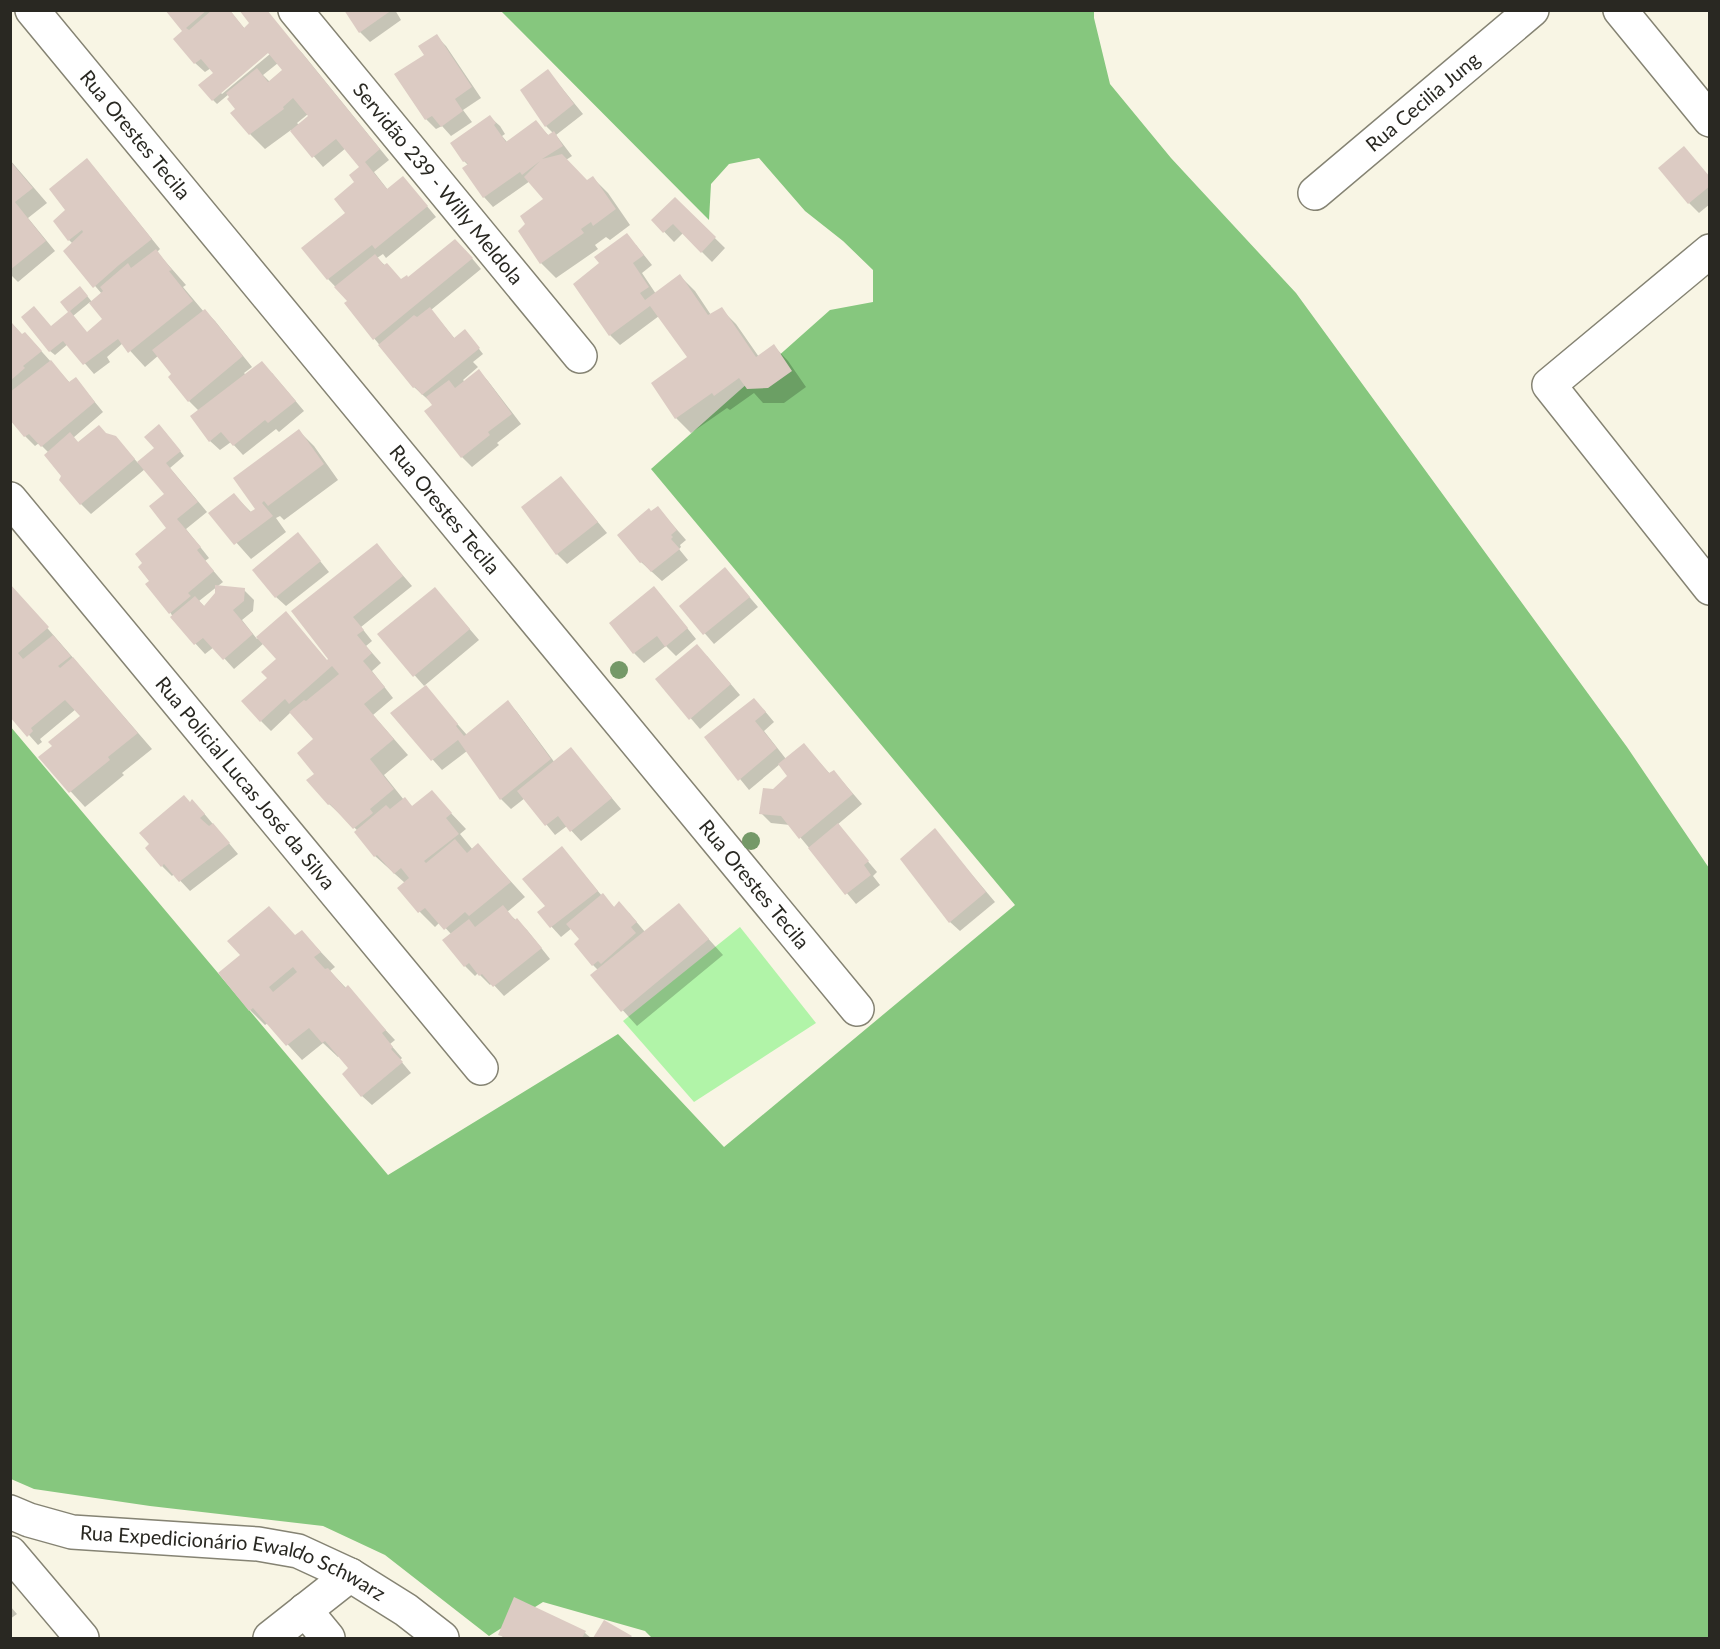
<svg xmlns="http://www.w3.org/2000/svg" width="1720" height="1649" viewBox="0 0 1720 1649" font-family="Lato,sans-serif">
<rect width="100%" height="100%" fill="#f8f5e4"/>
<polygon fill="#b1f4a8" points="740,927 816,1023 694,1102 623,1021"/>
<polygon fill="#86c77e" points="501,11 1094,11 1094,18 1110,84 1171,158 1296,293 1627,747 1709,868 1709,1638 652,1638 645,1631 543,1602 489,1636 385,1555 323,1526 150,1506 34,1489 11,1479 10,726 388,1175 618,1034 724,1147 1015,905 651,469 830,310 873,302 873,270 843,241 805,211 759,158 729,164 711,184 709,220"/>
<g fill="#0003" fill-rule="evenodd">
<path d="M 167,10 L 229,10 L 245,29 L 287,37 L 303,54 L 389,160 L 374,172 L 388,190 L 412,188 L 436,217 L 386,258 L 383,254 L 377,258 L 402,281 L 465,250 L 481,269 L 431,310 L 455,339 L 469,336 L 483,354 L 473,362 L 478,367 L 463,380 L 465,382 L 479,371 L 488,381 L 521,424 L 497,443 L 499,445 L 472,467 L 462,457 L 434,405 L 414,387 L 346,304 L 349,301 L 328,279 L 361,167 L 346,148 L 323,167 L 291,130 L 265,149 L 250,134 L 229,94 L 217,104 L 213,100 L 215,73 L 211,68 L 205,72 L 195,63 L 184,32 ZM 270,50 L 270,54 L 222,94 L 220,92 ZM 278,63 L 284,70 L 270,82 L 263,75 ZM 308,114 L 310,116 L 299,125 L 297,123 Z"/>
<polygon points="346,10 395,10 401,20 370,42 360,32"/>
<polygon points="436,36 446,46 481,98 463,110 472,122 451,136 442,126 436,129 426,119 426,55"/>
<polygon points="548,71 583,114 556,135 572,156 566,160 587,181 593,178 608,193 630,225 610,240 606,237 595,245 598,249 556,278 541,263 545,199 530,181 493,207 484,197 468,165 464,161 490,117 500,126 505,134 502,136 507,142 536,122 549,136 553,133 546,126"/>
<polygon points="10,160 47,203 28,218 55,251 18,282 10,274"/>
<path d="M 96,170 L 160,249 L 157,252 L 186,285 L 183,287 L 204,312 L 205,311 L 215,321 L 252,367 L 244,373 L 246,375 L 272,373 L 304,411 L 279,432 L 276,429 L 243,455 L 231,442 L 220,450 L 210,441 L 199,411 L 189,401 L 174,374 L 159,355 L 145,367 L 123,343 L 107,357 L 110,362 L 94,374 L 68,344 L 55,355 L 50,351 L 51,328 L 70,313 L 62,302 L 84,292 L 92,302 L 102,294 L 65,251 L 73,244 L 69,240 L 67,210 ZM 90,302 L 104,319 L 86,334 L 73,316 Z"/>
<polygon points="1710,177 1710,204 1699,213 1689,203"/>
<polygon points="675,199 725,248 712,262 683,233 674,242 653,220"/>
<polygon points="636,245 652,265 642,273 656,294 680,276 695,291 711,315 721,309 736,324 759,357 774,346 788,361 806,387 784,403 763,403 754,393 730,410 727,408 691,433 676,418 689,358 659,316 620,345 610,335"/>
<polygon points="10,321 22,335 34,343 70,383 76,379 103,412 73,438 79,443 106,434 115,437 138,463 156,448 164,431 184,456 170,468 207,512 186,529 209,558 205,561 223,582 199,601 205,607 244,590 254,600 253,611 242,620 257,639 286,613 328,662 377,545 412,586 361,627 372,641 366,646 381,663 372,671 393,698 373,715 408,755 384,775 404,800 413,807 431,792 466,829 460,834 473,850 478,845 525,897 507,912 527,930 550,959 504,996 492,983 490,985 478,973 475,976 465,966 444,940 451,934 440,922 435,927 420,912 399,888 405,883 375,856 356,833 358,831 329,804 316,774 315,739 291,712 271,731 261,721 269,678 278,659 264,643 234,669 214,647 205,654 172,618 173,617 151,581 168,529 166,494 145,469 91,514 81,504 49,453 39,443 35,446 25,436 10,407"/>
<polygon points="299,431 314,446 338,480 284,520 280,516 276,518 286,532 251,559 210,513 234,495 252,513 257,509"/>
<polygon points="561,478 607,533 567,564 557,554 523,508"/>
<polygon points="658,508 686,540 680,545 681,547 679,549 688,560 662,581 641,562 652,513"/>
<polygon points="298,534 329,572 286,606 276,597"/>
<polygon points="734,579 758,607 714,644 681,606"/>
<polygon points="10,585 152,749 122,773 124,775 85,807 40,758 54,746 82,716 76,709 40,739 42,742 38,745 13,717 10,720"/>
<polygon points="663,598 696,639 676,656 666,646 644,663 634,653"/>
<polygon points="444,599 479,640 424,686 467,735 508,702 517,712 555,763 571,749 621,809 581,841 567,826 555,835 525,798 511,809 501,799 467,751 442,770 392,714 425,687 379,635"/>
<polygon points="707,656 740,695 700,729 657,679"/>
<polygon points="764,710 774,722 764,731 786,759 804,745 830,774 833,772 843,782 862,804 837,825 877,872 873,876 880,885 856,904 790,825 771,823 761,813 773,790 789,777 780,764 749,790 706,737"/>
<polygon points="190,803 202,811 238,854 190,891 174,874 172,876 162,866"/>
<polygon points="935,831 995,902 960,931 950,922"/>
<polygon points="562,848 602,896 615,908 629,913 645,932 678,905 723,955 637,1026 592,976 599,971 593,965 581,940 572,928 561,937 539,913 547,906"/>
<polygon points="302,932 335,967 330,971 395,1040 390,1044 402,1058 400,1060 411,1073 372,1105 362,1096 350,1068 340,1055 338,1057 323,1043 302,1060 268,1023 265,1025 250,1010 221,974 296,936"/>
<polygon points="10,1606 17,1614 10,1619"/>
<polygon points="604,1622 631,1637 632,1638 594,1638"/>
<polygon points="585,1633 591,1638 504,1638 500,1634"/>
</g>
<g fill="#dccbc3" fill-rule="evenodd">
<polygon points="165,10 207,10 186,28 189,30 212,10 230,10 244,28 249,23 239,10 267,10 380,149 365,162 387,189 403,176 428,206 375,249 372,245 327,280 301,248 345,213 334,199 354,182 349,175 359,167 336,139 312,158 290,131 308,116 293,98 283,107 284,109 249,135 230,113 235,109 227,99 229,97 226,93 257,68 268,82 282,70 268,53 212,101 198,85 213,73 201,59 194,64 173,39 182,31"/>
<polygon points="344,10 392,10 359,33"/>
<polygon points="437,34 472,87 455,99 463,111 441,127 432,116 425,120 394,74 424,55 418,46"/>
<polygon points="548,69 574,104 545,127 520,90"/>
<polygon points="490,115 496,123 494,125 506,142 536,120 548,135 554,131 563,146 542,159 562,154 587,180 593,176 616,209 593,226 591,222 581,229 584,233 540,264 518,231 525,224 520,216 543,199 524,177 540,161 522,175 520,172 483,198 462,168 468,164 465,161 463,162 450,143"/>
<polygon points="1684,146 1710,177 1710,186 1688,204 1658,168"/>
<polygon points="87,158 152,239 119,265 93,288 63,251 83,232 82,230 68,241 53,221 65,210 49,189"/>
<polygon points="10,161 33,188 15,202 46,241 10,270"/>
<polygon points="675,197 716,237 701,253 673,224 663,233 651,220"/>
<polygon points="627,233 644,255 633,263 649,287 640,293 645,300 680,274 708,315 722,307 756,357 774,344 792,371 768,388 747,389 739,378 714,396 712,393 675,419 651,383 687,357 650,306 609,336 573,284 599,263 594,257"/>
<polygon points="455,239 473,258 373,340 344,303 347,301 334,287 375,254 384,265 387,263 401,279 407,275 408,277"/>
<polygon points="156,249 172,270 169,271 193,301 128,353 118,339 83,365 63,341 49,352 21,317 34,306 51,326 68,312 60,302 80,286 88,296 70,311 87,332 102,319 89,303 103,291 100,287 128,263 131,268"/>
<polygon points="430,307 454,338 465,329 480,348 422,395 415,387 413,388 378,345 414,315 417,317"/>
<polygon points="205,309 243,356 188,402 168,377 171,374 152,350"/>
<polygon points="10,321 22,334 25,332 42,351 23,366 25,368 10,381"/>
<polygon points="51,360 69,382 76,377 95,402 41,447 29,434 24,437 10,420 10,392"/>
<polygon points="262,361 296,401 268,423 265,420 233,446 221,432 209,442 190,416"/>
<polygon points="479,369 512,414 488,432 490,435 461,458 424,411 432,405 426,397 449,380 455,388"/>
<polygon points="159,424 181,451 166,463 198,502 177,519 201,547 197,550 214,571 188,593 191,596 169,614 145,584 149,581 138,567 142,563 135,554 166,528 149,506 164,494 137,462 154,448 144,437"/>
<polygon points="99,425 106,433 116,436 135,459 80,505 59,480 61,476 44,455 70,432 78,442"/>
<polygon points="299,429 324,464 268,506 264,501 262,503 273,516 234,545 208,513 234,493 250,512 255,509 233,478"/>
<polygon points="561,476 598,522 556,555 521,507"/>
<polygon points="658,506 677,530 671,535 673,537 671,539 680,549 651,572 642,562 640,563 617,535 649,508 651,511"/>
<polygon points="298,532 321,561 275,598 252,570"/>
<polygon points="377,543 403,576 353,617 364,630 357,635 372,653 363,661 385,687 364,704 394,739 370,759 394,789 370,809 373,813 353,829 330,804 328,805 306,780 314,774 297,753 313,739 289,712 304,700 306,701 339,674 332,666 289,704 285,699 260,722 241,701 267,678 261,672 276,659 256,637 286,611 327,660 328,659 291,611"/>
<polygon points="725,567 750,597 703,635 679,606"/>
<polygon points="10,584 49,627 18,653 23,659 53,635 71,656 58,666 60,668 73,657 138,733 108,757 110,760 69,793 38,757 52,746 48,742 80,716 65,700 31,728 33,731 27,737 10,717"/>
<polygon points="215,585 245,588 244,601 233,610 253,634 223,660 203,638 194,645 170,617 195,596 204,606 215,593"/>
<polygon points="654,586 688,628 665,647 657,636 633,654 609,623"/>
<polygon points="435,587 470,629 413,677 377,634"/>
<polygon points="697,644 731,684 689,720 655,679"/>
<polygon points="426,685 458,724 456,726 464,736 508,700 551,759 500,800 458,740 431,761 390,713"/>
<polygon points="754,698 766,712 755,721 777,748 738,781 704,737"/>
<polygon points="804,743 829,773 834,770 853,794 799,839 781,816 759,814 763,788 773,789 787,776 778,764"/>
<polygon points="571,747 612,798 570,832 558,816 545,826 517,791"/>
<polygon points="432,790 452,813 446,818 459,834 424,861 426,863 455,839 467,853 478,843 511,882 469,916 465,912 444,930 425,908 418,913 397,888 409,878 401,868 394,874 377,855 374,857 354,832 386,805 390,809 405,797 412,806"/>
<polygon points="184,795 190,802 192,799 205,814 200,818 209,826 213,823 230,843 179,882 164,864 161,867 145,848 149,844 139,833"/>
<polygon points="838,823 869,861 864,865 871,875 845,895 808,848"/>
<polygon points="935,828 986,892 949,923 900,859"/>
<polygon points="562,846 598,891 550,928 537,912 545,906 522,879"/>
<polygon points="603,893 614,907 619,901 637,922 631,927 636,933 601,964 598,961 592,966 574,944 579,939 566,924"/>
<polygon points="679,903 709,939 621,1012 590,975"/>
<polygon points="503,905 515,920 517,918 542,948 493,987 482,974 479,976 469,963 464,967 442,940 469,919 475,927"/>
<path d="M 269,906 L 295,935 L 302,930 L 321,952 L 314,957 L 325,969 L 328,968 L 345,988 L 348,985 L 386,1030 L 382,1033 L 393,1047 L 391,1049 L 403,1062 L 361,1097 L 342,1074 L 348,1068 L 325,1041 L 322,1043 L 309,1028 L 286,1046 L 253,1008 L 249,1011 L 218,973 L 240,955 L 227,941 ZM 293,967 L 297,972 L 273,992 L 269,987 Z"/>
<polygon points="514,1597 586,1631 582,1638 507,1638 498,1635"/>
<polygon points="604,1620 632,1636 630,1638 593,1638"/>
</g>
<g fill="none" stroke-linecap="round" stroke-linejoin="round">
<defs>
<g id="street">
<path id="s1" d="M 32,10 L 857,1009"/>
<path id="s2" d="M 295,10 L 580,356"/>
<polyline points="1620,10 1710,120"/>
<path id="s3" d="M 1315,193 L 1532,10"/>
<polyline points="1710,251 1549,385 1710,588"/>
<path id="s4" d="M 10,499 L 481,1068"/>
<path id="s5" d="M 10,1512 L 29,1520 L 72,1532 L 258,1544 L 298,1551 L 350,1575 L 406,1610 L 442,1638"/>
<polyline points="10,1553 82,1638"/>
<polyline points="305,1610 328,1638"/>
<polyline points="270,1638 350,1575"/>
</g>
</defs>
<use href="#street" stroke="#858373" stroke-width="36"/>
<use href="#street" stroke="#fff" stroke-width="33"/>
</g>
<g fill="#759968">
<circle cx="619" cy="670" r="9"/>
<circle cx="751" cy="841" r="9"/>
</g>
<g text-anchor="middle" stroke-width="6" stroke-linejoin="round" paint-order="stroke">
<g font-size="20" fill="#292822" stroke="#fff">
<text dy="7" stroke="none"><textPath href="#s3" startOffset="141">Rua Cecilia Jung</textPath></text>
<text dy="7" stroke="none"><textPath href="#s1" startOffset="162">Rua Orestes Tecila</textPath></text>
<text dy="7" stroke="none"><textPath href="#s2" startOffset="225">Servidão 239 - Willy Meldola</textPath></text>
<text dy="7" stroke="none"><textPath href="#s1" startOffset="648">Rua Orestes Tecila</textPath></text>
<text dy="7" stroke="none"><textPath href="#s4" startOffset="369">Rua Policial Lucas José da Silva</textPath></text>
<text dy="7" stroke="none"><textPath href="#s1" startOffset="1134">Rua Orestes Tecila</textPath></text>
<text dy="7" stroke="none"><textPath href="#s5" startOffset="231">Rua Expedicionário Ewaldo Schwarz</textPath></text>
</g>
</g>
<rect width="1720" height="1649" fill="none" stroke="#292822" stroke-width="24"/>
</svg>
